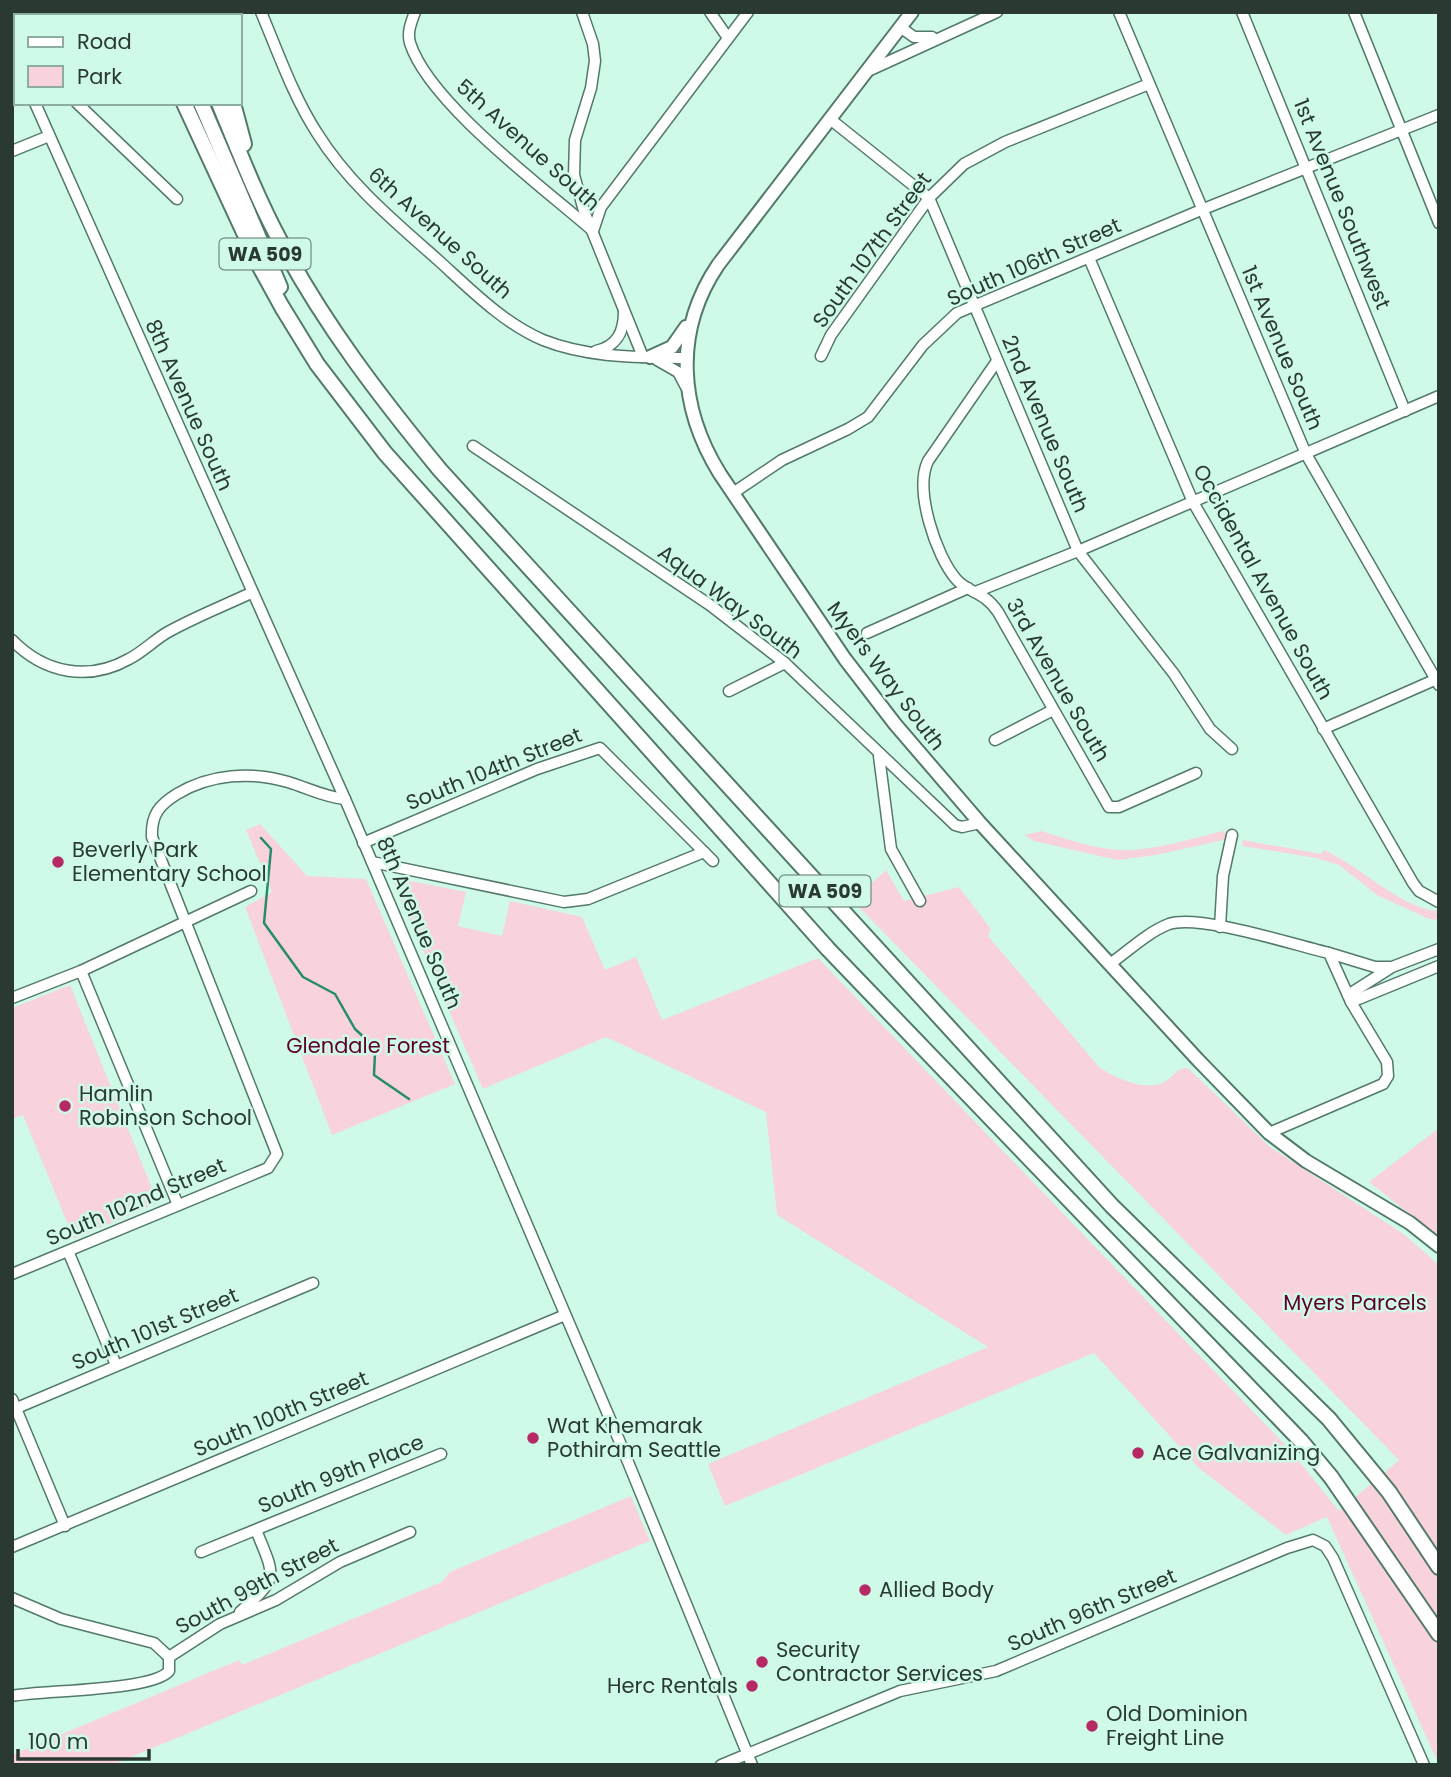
<svg xmlns="http://www.w3.org/2000/svg" width="1451" height="1777" viewBox="0 0 1451 1777" font-family="Poppins,sans-serif">
<rect width="100%" height="100%" fill="#cffae8"/>
<g fill="#f8d3dc">
<polygon points="260,824 307,876 366,879 455,1084 332,1135 245,907 272,892 246,830"/>
<path d="M 1041,831 C 1067,839 1094,849 1121,850 C 1155,851 1192,838 1224,831 L 1228,839 L 1156,855 L 1117,860 L 1034,841 L 1024,835 Z"/>
<path d="M 1243,840 L 1321,854 L 1324,850 C 1357,864 1405,911 1439,911 L 1439,920 L 1429,919 L 1377,895 L 1339,865 L 1316,858 L 1242,846 Z"/>
<path d="M 886,870 L 904,901 L 959,887 L 991,929 L 988,936 L 1099,1067 C 1114,1078 1149,1093 1166,1081 C 1175,1075 1176,1068 1188,1068 L 1270,1147 L 1405,1235 L 1439,1265 L 1439,1765 L 1327,1517 L 1286,1535 L 1200,1469 L 1094,1353 L 725,1506 L 708,1464 L 988,1347 L 777,1215 L 766,1112 L 606,1037 L 483,1089 L 391,877 L 466,892 L 458,926 L 502,936 L 510,901 L 582,917 L 605,970 L 636,957 L 662,1020 L 818,958 L 1291,1451 L 1339,1511 L 1399,1460 L 853,901 Z"/>
<polygon points="70,985 158,1203 74,1239 23,1115 12,1119 12,1008"/>
<polygon points="1439,1128 1439,1237 1369,1182"/>
<polygon points="631,1496 650,1541 112,1765 12,1765 12,1755 239,1660 242,1665 442,1582 450,1572"/>
</g>
<g fill="none" stroke-linecap="round" stroke-linejoin="round">
<polyline stroke="#278c6e" stroke-width="2.5" points="261,838 271,849 264,923 303,977 335,994 355,1029 369,1042 375,1053 374,1075 409,1099"/>
<defs>
<g id="minor">
<path d="M 261,12 C 278,52 293,96 317,133 C 348,183 394,221 438,260 C 470,289 503,323 543,340 C 588,358 638,357 685,358"/>
<path d="M 415,12 C 411,23 407,32 410,43 C 429,103 544,188 593,231 L 601,207 L 748,12"/>
<polyline points="582,12 593,44 595,61 591,88 575,140 574,175 584,211 643,357"/>
<polyline points="710,12 728,38"/>
<polyline points="1119,12 1306,454 1439,685"/>
<polyline points="1242,12 1405,411"/>
<polyline points="1354,12 1439,223"/>
<polyline points="900,27 914,37 932,37"/>
<polyline points="12,52 16,60"/>
<polyline points="868,71 997,12"/>
<polyline points="35,103 345,799 619,1440 752,1765"/>
<polyline points="77,103 177,199"/>
<polyline points="830,119 929,198 1078,551 1174,674 1210,729 1232,749"/>
<polyline points="12,151 49,136"/>
<polyline points="1089,258 1193,502 1413,883 1419,891 1439,902"/>
<path d="M 596,351 C 618,346 624,331 624,311"/>
<polyline points="821,356 831,335 929,198 964,164 1005,142 1149,84"/>
<polyline points="657,360 678,372 686,387"/>
<path d="M 997,361 L 928,461 C 914,490 936,556 956,579 C 969,594 983,590 998,612 L 1109,807 L 1119,807 L 1196,773"/>
<polyline points="473,446 710,605 785,663 955,825 962,827 980,823"/>
<polyline points="733,493 782,460 848,429 868,417 923,345 957,313 1201,210 1439,115"/>
<polyline points="978,591 1078,551 1439,396"/>
<polyline points="867,633 968,588"/>
<path d="M 12,640 C 44,673 88,682 129,659 C 143,652 154,640 168,632 C 195,617 223,606 251,593"/>
<polyline points="729,691 785,663"/>
<polyline points="1323,729 1439,678"/>
<polyline points="995,740 1053,710"/>
<polyline points="879,756 891,849 920,901"/>
<polyline points="363,843 537,769 600,748 713,861"/>
<polyline points="372,862 564,902 588,899 704,852"/>
<polyline points="1220,927 1223,876 1232,835"/>
<polyline points="1329,953 1375,967 1389,967"/>
<path d="M 1110,964 C 1128,951 1148,932 1169,924 C 1200,914 1294,945 1329,953 L 1351,1002 L 1387,1062 L 1388,1076 L 1383,1084 L 1269,1133"/>
<polyline points="81,971 178,1205"/>
<polyline points="1348,995 1392,967 1439,949"/>
<polyline points="12,998 81,971 251,891"/>
<polyline points="1351,1002 1439,966"/>
<polyline points="68,1251 116,1365"/>
<path d="M 12,1274 L 268,1168 L 277,1154 L 152,837 C 151,815 159,805 177,794 C 210,774 251,771 288,782 C 308,788 324,797 345,799"/>
<polyline points="12,1399 65,1526"/>
<polyline points="12,1410 313,1283"/>
<polyline points="12,1547 565,1315"/>
<polyline points="201,1552 441,1454"/>
<polyline points="12,1598 61,1619 154,1643 169,1657"/>
<path d="M 240,1612 C 280,1577 275,1577 256,1530"/>
<path d="M 12,1696 C 43,1690 153,1691 169,1671 L 169,1657 L 220,1624 L 276,1600 L 340,1562 L 410,1532"/>
<polyline points="721,1765 900,1691 996,1671 1287,1548 1313,1540 1325,1546 1333,1558 1424,1765"/>
</g>
<g id="major">
<path d="M 912,12 L 718,265 C 673,332 679,408 720,474 L 845,659 L 895,724 L 980,823 L 1198,1060 L 1269,1133 L 1306,1161 L 1410,1223 L 1439,1246"/>
<polyline points="650,357 672,347 686,327"/>
</g>
<g id="highway">
<polyline points="137,12 139,16"/>
<polyline points="162,12 164,16"/>
<polyline points="181,12 182,16"/>
<polyline points="205,12 206,16"/>
<polyline points="184,103 260,267 282,307 317,364 385,453 828,949 1301,1441 1331,1477 1439,1634"/>
<polyline points="201,103 280,287"/>
<path d="M 219,103 C 238,149 256,196 279,239 C 323,323 380,397 440,470 L 1112,1206 L 1329,1419 L 1389,1492 L 1439,1567"/>
<polyline points="233,103 244,144"/>
</g>
</defs>
<use href="#minor" stroke="#53796a" stroke-width="13"/>
<use href="#major" stroke="#53796a" stroke-width="16"/>
<use href="#highway" stroke="#53796a" stroke-width="18"/>
<use href="#minor" stroke="#fff" stroke-width="10"/>
<use href="#major" stroke="#fff" stroke-width="12"/>
<use href="#highway" stroke="#fff" stroke-width="14"/>
</g>
<g fill="#b52a64" stroke="#cffae8" stroke-width="2.5">
<circle cx="58" cy="862" r="7"/>
<circle cx="65" cy="1106" r="7"/>
<circle cx="533" cy="1438" r="7"/>
<circle cx="1138" cy="1453" r="7"/>
<circle cx="865" cy="1590" r="7"/>
<circle cx="762" cy="1662" r="7"/>
<circle cx="752" cy="1686" r="7"/>
<circle cx="1092" cy="1726" r="7"/>
</g>
<g text-anchor="middle" stroke-width="5" stroke-linejoin="round" paint-order="stroke">
<g fill="#cffae8" stroke="#5c7469" stroke-width="2">
<rect x="219.5" y="238.5" width="91" height="31" rx="5"/>
<rect x="779.5" y="875.5" width="91" height="31" rx="5"/>
</g>
<g font-size="19" font-weight="bold" fill="#2a3a33">
<text x="265" y="261">WA 509</text>
<text x="825" y="898">WA 509</text>
</g>
<g font-size="21" fill="#2a3a33" stroke="#cffae8">
<text transform="translate(528 145) rotate(42)" y="7">5th Avenue South</text>
<text transform="translate(1342 204) rotate(68)" y="7">1st Avenue Southwest</text>
<text transform="translate(440 233) rotate(42)" y="7">6th Avenue South</text>
<text transform="translate(872 250) rotate(-54)" y="7">South 107th Street</text>
<text transform="translate(1034 262) rotate(-24)" y="7">South 106th Street</text>
<text transform="translate(1282 348) rotate(67)" y="7">1st Avenue South</text>
<text transform="translate(189 405) rotate(66)" y="7">8th Avenue South</text>
<text transform="translate(1045 424) rotate(67)" y="7">2nd Avenue South</text>
<text transform="translate(1263 582) rotate(61)" y="7">Occidental Avenue South</text>
<text transform="translate(730 602) rotate(37)" y="7">Aqua Way South</text>
<text transform="translate(886 676) rotate(53)" y="7">Myers Way South</text>
<text transform="translate(1058 680) rotate(60)" y="7">3rd Avenue South</text>
<text transform="translate(494 769) rotate(-22)" y="7">South 104th Street</text>
<text transform="translate(419 923) rotate(67)" y="7">8th Avenue South</text>
<text transform="translate(136 1202) rotate(-23)" y="7">South 102nd Street</text>
<text transform="translate(155 1329) rotate(-23)" y="7">South 101st Street</text>
<text transform="translate(281 1414) rotate(-23)" y="7">South 100th Street</text>
<text transform="translate(341 1474) rotate(-22)" y="7">South 99th Place</text>
<text transform="translate(257 1586) rotate(-28)" y="7">South 99th Street</text>
<text transform="translate(1092 1610) rotate(-23)" y="7">South 96th Street</text>
</g>
<g font-size="21" fill="#2a3a33" stroke="#cffae8" text-anchor="start">
<text x="72" y="857">Beverly Park<tspan x="72" dy="24">Elementary School</tspan></text>
<text x="79" y="1101">Hamlin<tspan x="79" dy="24">Robinson School</tspan></text>
<text x="547" y="1433">Wat Khemarak<tspan x="547" dy="24">Pothiram Seattle</tspan></text>
<text x="1152" y="1460">Ace Galvanizing</text>
<text x="879" y="1597">Allied Body</text>
<text x="776" y="1657">Security<tspan x="776" dy="24">Contractor Services</tspan></text>
<text x="738" y="1693" text-anchor="end">Herc Rentals</text>
<text x="1106" y="1721">Old Dominion<tspan x="1106" dy="24">Freight Line</tspan></text>
</g>
<g font-size="21" fill="#5d002c" stroke="#cffae8">
<text x="368" y="1053">Glendale Forest</text>
<text x="1355" y="1310">Myers Parcels</text>
</g>
</g>
<rect width="1451" height="1777" fill="none" stroke="#2a3a33" stroke-width="28"/>
<rect x="14" y="14" width="228" height="91" fill="#cffae8" stroke="#8dada0" stroke-width="2"/>
<rect x="28" y="37" width="35" height="10" fill="#ffffff" stroke="#8dada0" stroke-width="2"/>
<text x="77" y="49" font-size="21" fill="#2a3a33">Road</text>
<rect x="28" y="66" width="35" height="21" fill="#f8d3dc" stroke="#8dada0" stroke-width="2"/>
<text x="77" y="84" font-size="21" fill="#2a3a33">Park</text>
<path d="M18 1749v10h131v-10" fill="none" stroke="#2a3a33" stroke-width="3.5"/>
<text x="28" y="1749" font-size="21" fill="#2a3a33" stroke="#cffae8" stroke-width="5" paint-order="stroke">100 m</text>
</svg>
